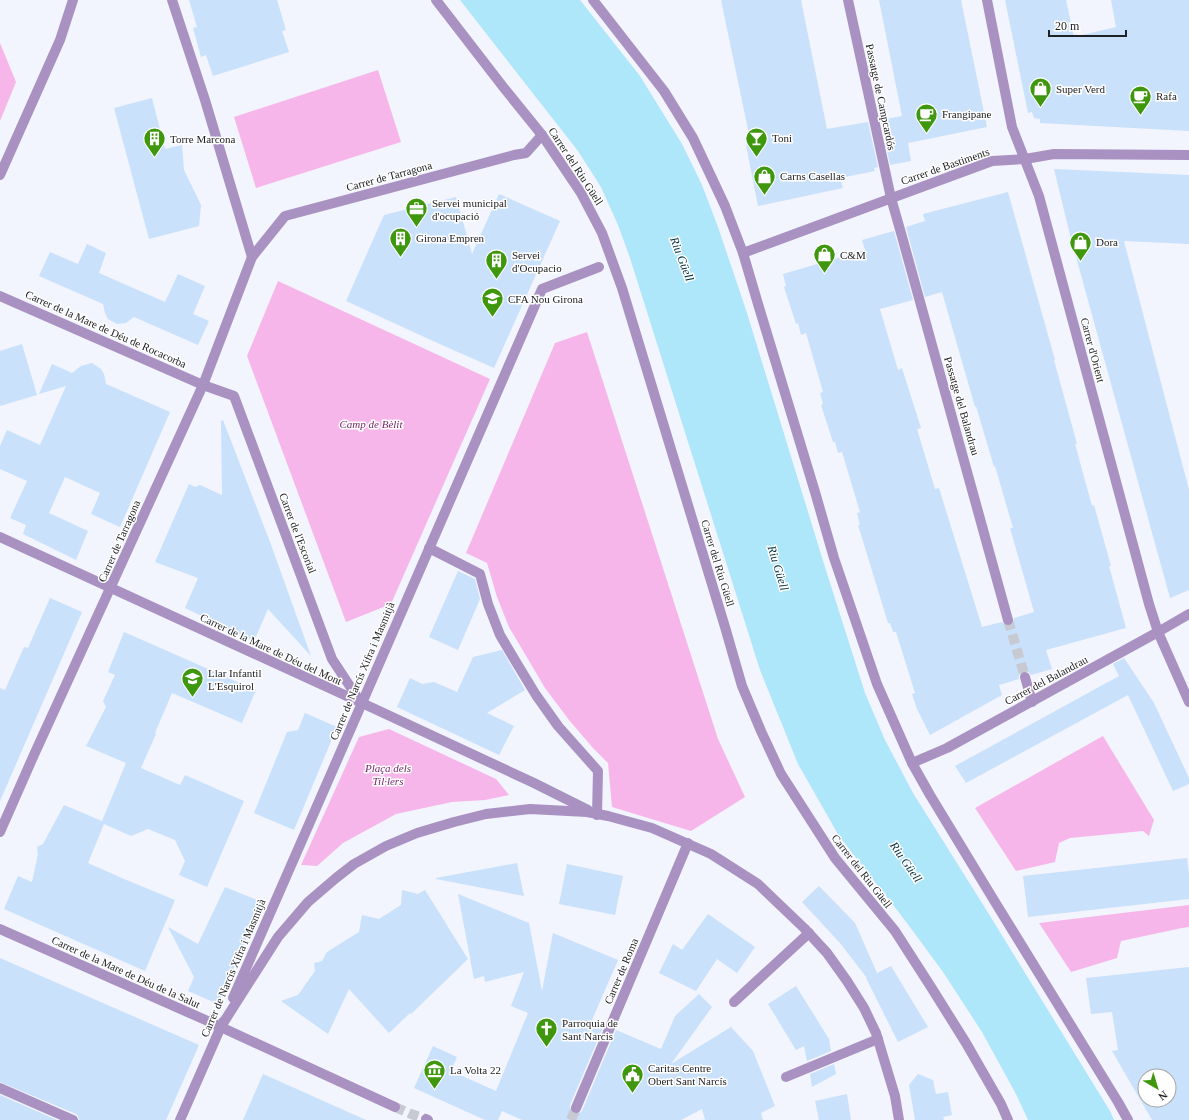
<svg xmlns="http://www.w3.org/2000/svg" width="1189" height="1120" viewBox="0 0 1189 1120" font-family="'Times New Roman',serif">
<rect width="100%" height="100%" fill="#f2f4fe"/>
<g fill="#f7b6e9">
<polygon points="0,43 16,82 0,121"/>
<polygon points="378,70 401,142 256,188 234,117"/>
<polygon points="278,281 490,379 391,604 346,622 247,356"/>
<polygon points="587,332 718,739 745,797 691,831 612,807 608,763 593,748 569,720 545,688 509,627 497,597 487,563 466,553 555,343"/>
<polygon points="389,729 496,779 509,795 485,800 452,802 396,814 343,843 317,866 301,865 359,737"/>
<polygon points="1103,736 1154,820 1149,836 1143,831 1070,838 1059,843 1055,862 1016,871 975,808"/>
<polygon points="1189,905 1189,927 1182,928 1121,941 1117,958 1071,972 1039,923"/>
</g>
<polygon fill="#aee6fa" points="460,0 580,0 640,76 682,144 702,185 718,227 746,310 824,564 865,693 885,740 913,793 987,911 1110,1111 1114,1120 1028,1120 1017,1096 982,1032 943,972 904,919 839,836 798,764 760,670 630,258 618,225 601,187 578,151"/>
<g fill="#c9e1fa" fill-rule="evenodd">
<polygon points="189,0 277,0 286,30 282,31 289,52 213,76 206,55 201,57 193,28 197,27"/>
<polygon points="721,0 801,0 827,129 868,122 878,167 874,168 875,171 840,178 843,188 758,206 746,145 751,144"/>
<polygon points="879,0 961,0 987,127 908,143 911,161 890,165 881,120 902,116"/>
<polygon points="1005,0 1066,0 1074,37 1116,27 1111,0 1189,0 1189,131 1040,123 1040,119 1034,118 1032,112 1028,113"/>
<polygon points="152,98 165,149 182,145 184,170 201,205 199,226 149,239 114,108"/>
<polygon points="1054,169 1189,175 1189,244 1124,241 1189,490 1189,590 1170,598 1070,235"/>
<polygon points="1008,192 1055,360 1054,360 1077,444 1075,444 1092,506 1094,505 1111,566 1109,566 1126,628 1046,650 1052,669 1031,675 1027,671 1023,671 1019,675 1019,679 999,685 1002,695 930,735 917,709 912,694 915,693 896,632 893,632 890,623 888,623 858,525 860,525 857,513 860,512 842,452 838,453 835,442 833,442 821,405 823,404 820,393 823,392 806,333 801,335 798,323 796,324 784,287 786,286 783,274 865,250 862,240 894,231 913,300 880,309 898,370 902,368 921,428 917,429 935,489 939,488 982,627 1002,622 1006,626 1010,626 1014,622 1014,618 1034,612 1010,528 1013,528 995,466 994,467 976,406 975,407 942,292 925,297 906,227 925,221 923,214"/>
<polygon points="499,194 560,221 494,368 433,341 346,301 384,215 456,197 472,254"/>
<polygon points="87,244 106,253 99,273 165,302 178,274 205,286 193,314 209,321 198,345 134,317 126,323 117,324 108,319 105,313 103,304 39,276 50,252 78,264"/>
<polygon points="22,344 37,395 0,406 0,351"/>
<polygon points="92,363 101,369 104,374 106,384 170,412 120,527 91,514 100,493 65,477 49,513 88,531 76,560 23,534 26,525 10,518 27,481 0,469 0,446 7,430 40,445 66,386 39,394 52,364 72,373 81,366"/>
<polygon points="223,420 270,542 311,656 268,609 254,641 185,608 198,578 155,562 189,484 195,487 200,485 222,495 221,421"/>
<polygon points="458,571 475,579 480,599 458,650 429,637"/>
<polygon points="50,598 82,612 0,801 0,688 5,690 24,647 28,648"/>
<polygon points="124,632 256,690 242,723 172,693 155,733 156,734 141,768 180,785 185,775 244,801 207,887 179,875 185,861 175,840 148,829 131,836 104,824 88,863 124,879 175,900 145,971 4,909 18,876 32,882 38,854 37,847 43,844 64,805 102,821 126,763 86,746 106,707 103,701 115,675 108,672"/>
<polygon points="502,650 525,690 487,713 514,726 499,755 397,707 410,678 422,684 434,682 457,692 473,657"/>
<polygon points="1124,658 1154,703 1189,778 1189,784 1173,791 1128,695 966,783 955,766 1119,676 1113,664"/>
<polygon points="305,713 337,727 294,830 254,813 287,732 298,730"/>
<polygon points="1187,858 1189,874 1189,899 1028,917 1023,876"/>
<polygon points="517,863 524,896 436,879 436,878"/>
<polygon points="567,864 623,876 615,915 559,904"/>
<polygon points="819,886 855,923 877,973 891,966 928,1027 898,1042 866,978 867,978 840,943 802,902"/>
<polygon points="225,887 262,902 218,1004 188,991 194,977 168,927 198,944"/>
<polygon points="402,890 418,894 425,890 468,959 411,1014 410,1013 389,1033 349,989 328,1034 281,1001 298,995 315,971 314,963 322,961 327,952 359,932 362,915 379,919 401,905"/>
<polygon points="458,894 529,923 542,991 553,933 618,960 592,1020 604,1025 570,1105 570,1109 573,1114 577,1114 582,1111 616,1030 661,1049 675,1016 699,994 712,1007 671,1064 731,1027 753,1051 775,1106 761,1113 763,1120 705,1120 702,1109 681,1120 522,1120 502,1111 498,1120 485,1120 414,1088 433,1046 457,1057 451,1071 496,1091 528,1013 511,1006 524,972 485,982 484,976 474,979 470,959 472,956 470,958"/>
<polygon points="708,914 755,947 737,973 717,959 696,991 659,973 673,944 682,950"/>
<polygon points="0,958 199,1045 166,1120 79,1120 78,1116 76,1114 0,1082"/>
<path d="M 1189,967 L 1189,1120 L 1152,1120 L 1112,1051 L 1118,1050 L 1112,1012 L 1091,1014 L 1086,978 ZM 1145,1076 L 1169,1076 L 1169,1100 L 1145,1100 Z"/>
<polygon points="796,986 829,1039 831,1051 807,1061 804,1046 796,1050 768,1004"/>
<polygon points="834,1064 836,1074 812,1087 810,1074"/>
<polygon points="263,1074 366,1120 243,1120"/>
<polygon points="918,1074 933,1080 936,1094 948,1092 952,1115 943,1117 944,1120 915,1120 909,1085"/>
<polygon points="847,1094 851,1120 819,1120 815,1101"/>
<polygon points="0,1095 57,1120 0,1120"/>
</g>
<g fill="none" stroke-linecap="round" stroke-linejoin="round">
<g stroke="#c8cad3" stroke-width="10" stroke-dasharray="10 5" stroke-linecap="butt">
<polyline points="1008,620 1025,677"/>
<polyline points="395,1107 411,1114 426,1119"/>
<polyline points="571,1120 576,1108"/>
</g>
<g stroke="#a991c2" stroke-width="10">
<polyline points="429,548 480,574 488,604 500,635 516,662 536,695 558,726 598,771 597,815"/>
<polyline points="1158,632 1189,614"/>
<polyline points="362,703 542,289 599,267"/>
<polyline points="734,1002 809,933"/>
<polyline points="786,1077 878,1039"/>
</g>
<g stroke="#a991c2" stroke-width="10">
<polyline points="172,0 205,100 252,257"/>
<polyline points="848,0 891,198 901,233 1008,620"/>
<polyline points="987,0 1012,127 1039,196 1149,604 1158,632 1189,702"/>
<polyline points="0,175 60,40 73,0"/>
<polyline points="743,253 992,161 1025,159 1054,154 1189,155"/>
<polyline points="0,296 203,385 234,396 332,659 361,703"/>
<polyline points="0,537 362,703 534,783 588,810"/>
<polyline points="1025,677 1032,702"/>
<polyline points="912,763 947,748 1158,632"/>
<polyline points="0,832 33,757 203,385 252,257 285,216 514,155 526,153 542,135"/>
<polyline points="0,929 201,1018 395,1107"/>
<polyline points="233,998 362,703"/>
<polyline points="220,1028 278,937 308,902 336,878 354,864 386,846 417,833 454,822 486,814 530,809 587,812 608,816 652,828 711,854 758,884 804,928 827,953 847,981 864,1008 876,1033 895,1096 899,1120"/>
<polyline points="0,1088 73,1120"/>
<polyline points="576,1108 688,843"/>
<polyline points="426,1119 428,1120"/>
<polyline points="180,1120 223,1022"/>
</g>
<g stroke="#a991c2" stroke-width="10">
<polyline points="436,0 504,88 542,135 581,193 602,233 622,288 725,627 742,686 761,731 781,774 835,858 895,931 931,987 966,1043 1001,1104 1008,1120"/>
<polyline points="593,0 664,91 693,138 725,206 743,253 758,304 815,492 834,558 877,684 912,763 930,795 995,902 1118,1102 1128,1120"/>
</g>
</g>
<defs>
<symbol id="shop-pin" viewBox="-11 -11 22 30"><path d="M0 17L-7.5 6A9.5 9.5 0 1 1 7.5 6Z" fill="#3f970d" stroke="#fff"/><path d="M-5-2.5h2.3a2.7 3.5 0 0 1 5.4 0H5L5.5 6h-11ZM-1.5-2.5h3a1.5 2.3 0 0 0-3 0Z" fill="#fff"/></symbol>
<symbol id="cafe-pin" viewBox="-11 -11 22 30"><path d="M0 17L-7.5 6A9.5 9.5 0 1 1 7.5 6Z" fill="#3f970d" stroke="#fff"/><path d="M-5.5-4.5H6V0H3Q3 3.5 0 3.5H-2.5Q-5.5 3.5-5.5 0ZM3-3.2v2h1.7v-2ZM-6 4.5H4V6H-6Z" fill="#fff"/></symbol>
<symbol id="bar-pin" viewBox="-11 -11 22 30"><path d="M0 17L-7.5 6A9.5 9.5 0 1 1 7.5 6Z" fill="#3f970d" stroke="#fff"/><path d="M-6-5H6L.8 .8V4.5H3.5V6h-7V4.5H-.8V.8Z" fill="#fff"/></symbol>
<symbol id="building-pin" viewBox="-11 -11 22 30"><path d="M0 17L-7.5 6A9.5 9.5 0 1 1 7.5 6Z" fill="#3f970d" stroke="#fff"/><path d="M-4-6H4V6H1V3H-1V6H-4ZM-2.5-4.3h1.7v1.8h-1.7ZM.8-4.3h1.7v1.8H.8ZM-2.5-1h1.7V.8h-1.7ZM.8-1h1.7V.8H.8Z" fill="#fff"/></symbol>
<symbol id="office-pin" viewBox="-11 -11 22 30"><path d="M0 17L-7.5 6A9.5 9.5 0 1 1 7.5 6Z" fill="#3f970d" stroke="#fff"/><path d="M-6-3h4V-5.5h4V-3h4V5H-6ZM-1-4.5V-3h2v-1.5ZM-6 0V1H6V0Z" fill="#fff"/></symbol>
<symbol id="school-pin" viewBox="-11 -11 22 30"><path d="M0 17L-7.5 6A9.5 9.5 0 1 1 7.5 6Z" fill="#3f970d" stroke="#fff"/><path d="M0-5L7-2L0 1L-7-2ZM-4 1L0 2.5L4 1V4Q0 6-4 4Z" fill="#fff"/></symbol>
<symbol id="church-pin" viewBox="-11 -11 22 30"><path d="M0 17L-7.5 6A9.5 9.5 0 1 1 7.5 6Z" fill="#3f970d" stroke="#fff"/><path d="M-1.2-6h2.4v3.5h3.3v2.4h-3.3V6h-2.4V-.1h-3.3v-2.4h3.3Z" fill="#fff"/></symbol>
<symbol id="museum-pin" viewBox="-11 -11 22 30"><path d="M0 17L-7.5 6A9.5 9.5 0 1 1 7.5 6Z" fill="#3f970d" stroke="#fff"/><path d="M0-6L6-3V-2H-6V-3ZM-5-1h2V3h-2ZM-1-1h2V3h-2ZM3-1h2V3H3ZM-6 4H6V6H-6Z" fill="#fff"/></symbol>
<symbol id="civic-pin" viewBox="-11 -11 22 30"><path d="M0 17L-7.5 6A9.5 9.5 0 1 1 7.5 6Z" fill="#3f970d" stroke="#fff"/><path d="M-.6-6.5H3V-4.5H.6V-3L4-1V1h2V6H-6V1h2V-1L-.6-3ZM-1.2 2.5V6h2.4V2.5Z" fill="#fff"/></symbol>
</defs>
<g fill-rule="evenodd">
<use href="#shop-pin" x="1028" y="76" width="25" height="34"/>
<use href="#cafe-pin" x="1128" y="84" width="25" height="34"/>
<use href="#cafe-pin" x="914" y="102" width="25" height="34"/>
<use href="#bar-pin" x="744" y="126" width="25" height="34"/>
<use href="#building-pin" x="142" y="126" width="25" height="34"/>
<use href="#shop-pin" x="752" y="164" width="25" height="34"/>
<use href="#office-pin" x="404" y="196" width="25" height="34"/>
<use href="#building-pin" x="388" y="226" width="25" height="34"/>
<use href="#shop-pin" x="1068" y="230" width="25" height="34"/>
<use href="#shop-pin" x="812" y="242" width="25" height="34"/>
<use href="#building-pin" x="484" y="248" width="25" height="34"/>
<use href="#school-pin" x="480" y="286" width="25" height="34"/>
<use href="#school-pin" x="180" y="666" width="25" height="34"/>
<use href="#church-pin" x="534" y="1016" width="25" height="34"/>
<use href="#museum-pin" x="422" y="1058" width="25" height="34"/>
<use href="#civic-pin" x="620" y="1062" width="25" height="34"/>
</g>
<g text-anchor="middle" stroke-width="3" stroke-linejoin="round" paint-order="stroke">
<g font-size="11" fill="#202125" stroke="#fff" text-anchor="start">
<text x="1056" y="93">Super Verd</text>
<text x="1156" y="100">Rafa</text>
<text x="942" y="118">Frangipane</text>
<text x="772" y="142">Toni</text>
<text x="170" y="143">Torre Marcona</text>
<text x="780" y="180">Carns Casellas</text>
<text x="432" y="207">Servei municipal<tspan x="432" dy="13">d'ocupació</tspan></text>
<text x="416" y="242">Girona Empren</text>
<text x="1096" y="246">Dora</text>
<text x="512" y="259">Servei<tspan x="512" dy="13">d'Ocupacio</tspan></text>
<text x="840" y="259">C&amp;M</text>
<text x="508" y="303">CFA Nou Girona</text>
<text x="208" y="677">Llar Infantil<tspan x="208" dy="13">L'Esquirol</tspan></text>
<text x="562" y="1027">Parroquia de<tspan x="562" dy="13">Sant Narcis</tspan></text>
<text x="648" y="1072">Caritas Centre<tspan x="648" dy="13">Obert Sant Narcís</tspan></text>
<text x="450" y="1074">La Volta 22</text>
</g>
<g font-size="11" fill="#202125" stroke="#fff">
<text transform="translate(881 97) rotate(78)" y="4">Passatge de Campcardós</text>
<text transform="translate(576 166) rotate(57)" y="4">Carrer del Riu Güell</text>
<text transform="translate(945 166) rotate(-19)" y="4">Carrer de Bastiments</text>
<text transform="translate(389 176) rotate(-15)" y="4">Carrer de Tarragona</text>
<text transform="translate(106 329) rotate(24)" y="4">Carrer de la Mare de Déu de Rocacorba</text>
<text transform="translate(1093 350) rotate(75)" y="4">Carrer d'Orient</text>
<text transform="translate(962 406) rotate(74)" y="4">Passatge del Balandrau</text>
<text transform="translate(298 533) rotate(69)" y="4">Carrer de l'Escorial</text>
<text transform="translate(119 541) rotate(-66)" y="4">Carrer de Tarragona</text>
<text transform="translate(718 563) rotate(73)" y="4">Carrer del Riu Güell</text>
<text transform="translate(271 649) rotate(25)" y="4">Carrer de la Mare de Déu del Mont</text>
<text transform="translate(362 671) rotate(-67)" y="4">Carrer de Narcís Xifra i Masmitjà</text>
<text transform="translate(1046 680) rotate(-28)" y="4">Carrer del Balandrau</text>
<text transform="translate(862 871) rotate(52)" y="4">Carrer del Riu Güell</text>
<text transform="translate(233 968) rotate(-67)" y="4">Carrer de Narcís Xifra i Masmitjà</text>
<text transform="translate(621 971) rotate(-67)" y="4">Carrer de Roma</text>
<text transform="translate(126 972) rotate(24)" y="4">Carrer de la Mare de Déu de la Salut</text>
</g>
<g font-size="11" font-style="italic" fill="#752769" stroke="#fff">
<text x="371" y="428">Camp de Bèlit</text>
<text x="388" y="772">Plaça dels<tspan x="388" dy="13">Til·lers</tspan></text>
</g>
<g font-size="12" font-style="italic" fill="#002f3c" stroke="#fff">
<text transform="translate(682 259) rotate(69)" y="4">Riu Güell</text>
<text transform="translate(778 568) rotate(73)" y="4">Riu Güell</text>
<text transform="translate(906 862) rotate(55)" y="4">Riu Güell</text>
</g>
</g>
<g transform="translate(1157 1088) rotate(142)"><circle r="19" fill="#ffffff" stroke="#a6a6a8"/>
<path d="M0-3L7 15L0 10L-7 15Z" fill="#3f970d"/>
<text y="-6" font-size="11" font-weight="bold" text-anchor="middle" fill="#202125">N</text>
</g>
<path d="M1049 30v6h77v-6" fill="none" stroke="#202125" stroke-width="2"/>
<text x="1055" y="30" font-size="12" fill="#202125" stroke="#ffffff" stroke-width="3" paint-order="stroke">20 m</text>
</svg>
